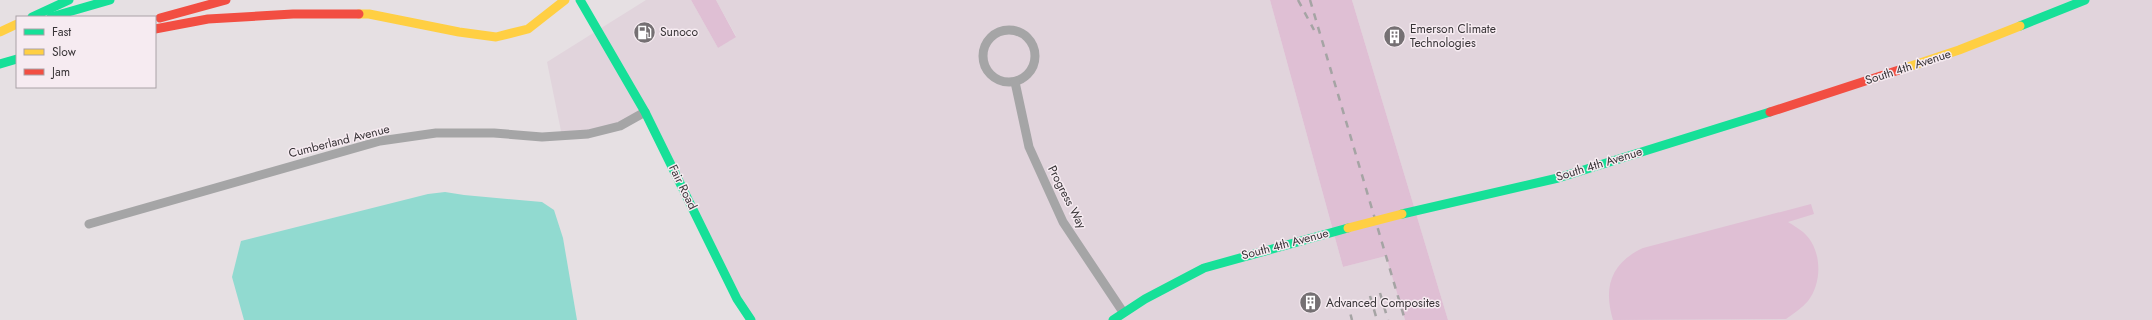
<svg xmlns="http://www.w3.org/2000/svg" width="2152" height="320" viewBox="0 0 2152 320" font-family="Jost,sans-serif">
<rect width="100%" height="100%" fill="#e6e0e3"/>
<g fill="#e1d4dc">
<polygon points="646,0 691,0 718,48 736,36 716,0 1270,0 1343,267 1386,256 1405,320 751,320 646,112 620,126 562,136 547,62"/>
<polygon points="1352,0 2152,0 2152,320 1448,320"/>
</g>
<g fill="#dfbfd4">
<polygon points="691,0 716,0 736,37 718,48"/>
<polygon points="1270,0 1352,0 1448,320 1405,320 1386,256 1343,267"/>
<path d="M 1811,204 L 1814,214 L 1788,222 C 1793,225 1798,228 1803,232 C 1822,248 1823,282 1808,301 C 1802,308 1794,313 1786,319 L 1613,320 C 1603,287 1611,263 1643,248 Z"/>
</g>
<polygon fill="#91dad0" points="445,192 464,195 542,202 554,210 563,238 577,320 244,320 232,277 241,241 428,194"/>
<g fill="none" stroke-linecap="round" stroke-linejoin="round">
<g stroke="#a5a5a6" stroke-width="9">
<circle cx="1009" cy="56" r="26"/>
<polyline points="1015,82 1029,147 1063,222 1123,312"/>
<polyline points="89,224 380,141 436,133 494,133 542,137 588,134 620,126 645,112"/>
</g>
<g stroke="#16e098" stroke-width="9">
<polyline points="580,0 645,112 737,299 751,320"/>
<polyline points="32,17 69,0"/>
<polyline points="51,17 110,0"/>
<polyline points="2020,26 2085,0"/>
<polyline points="0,64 17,59"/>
<polyline points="1402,214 1558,178 1770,112"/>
<polyline points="1113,320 1145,299 1204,268 1348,228"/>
</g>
<g stroke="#ffcf43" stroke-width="9">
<polyline points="359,14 369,14 459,32 496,37 528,29 565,0"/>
<polyline points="0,32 17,24"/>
<polyline points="1902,69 1959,50 2020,26"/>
</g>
<g stroke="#f24e42" stroke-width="9">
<polyline points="160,18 226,0"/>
<polyline points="155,29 208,19 293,14 359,14"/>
<polyline points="1770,112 1902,69"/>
</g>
<g stroke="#a5a4a4" stroke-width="2.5" stroke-dasharray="7 7" stroke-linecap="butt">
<polyline points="1298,0 1314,30"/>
<polyline points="1310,0 1405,320"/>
<polyline points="1380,293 1388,320"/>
<polyline points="1370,296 1377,320"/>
<polyline points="1347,301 1352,320"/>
</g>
<polyline stroke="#ffcf43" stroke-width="9" points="1348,228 1402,214"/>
</g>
<defs>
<symbol id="fuel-disc" viewBox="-11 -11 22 22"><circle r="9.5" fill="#757073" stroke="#f6ebf1"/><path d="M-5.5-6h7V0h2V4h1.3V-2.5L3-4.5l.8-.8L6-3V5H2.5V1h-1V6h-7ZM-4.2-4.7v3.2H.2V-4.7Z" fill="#fff"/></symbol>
<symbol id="building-disc" viewBox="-11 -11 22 22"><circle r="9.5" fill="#757073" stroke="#f6ebf1"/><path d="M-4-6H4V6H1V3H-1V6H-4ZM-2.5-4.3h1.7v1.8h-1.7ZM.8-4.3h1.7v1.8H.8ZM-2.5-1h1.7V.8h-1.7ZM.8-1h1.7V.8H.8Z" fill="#fff"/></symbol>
</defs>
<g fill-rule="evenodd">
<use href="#fuel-disc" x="632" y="20" width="25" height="25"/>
<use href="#building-disc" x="1382" y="24" width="25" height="25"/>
<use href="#building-disc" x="1298" y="290" width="25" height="25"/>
</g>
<g text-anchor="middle" stroke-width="3" stroke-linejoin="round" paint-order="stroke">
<g font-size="12" fill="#383437" stroke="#f6ebf1" text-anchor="start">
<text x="1410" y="33">Emerson Climate<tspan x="1410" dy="14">Technologies</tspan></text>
<text x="660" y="36">Sunoco</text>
<text x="1326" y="307">Advanced Composites</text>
</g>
<g font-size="12" fill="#383437" stroke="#f6ebf1">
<text transform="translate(1908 67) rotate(-18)" y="4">South 4th Avenue</text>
<text transform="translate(339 141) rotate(-14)" y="4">Cumberland Avenue</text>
<text transform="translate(1599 164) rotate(-17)" y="4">South 4th Avenue</text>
<text transform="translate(683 187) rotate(64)" y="4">Fair Road</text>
<text transform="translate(1067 197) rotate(63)" y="4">Progress Way</text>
<text transform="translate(1285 244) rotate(-15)" y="4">South 4th Avenue</text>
</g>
</g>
<rect x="16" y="16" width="140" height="72" fill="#f6ebf1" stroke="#aaa2a7"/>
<rect x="24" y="29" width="20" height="6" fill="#16e098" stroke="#aaa2a7"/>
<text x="52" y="36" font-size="12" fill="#383437">Fast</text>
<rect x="24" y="49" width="20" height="6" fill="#ffcf43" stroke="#aaa2a7"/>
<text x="52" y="56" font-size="12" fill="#383437">Slow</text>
<rect x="24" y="69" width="20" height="6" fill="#f24e42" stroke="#aaa2a7"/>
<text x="52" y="76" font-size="12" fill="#383437">Jam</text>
</svg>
